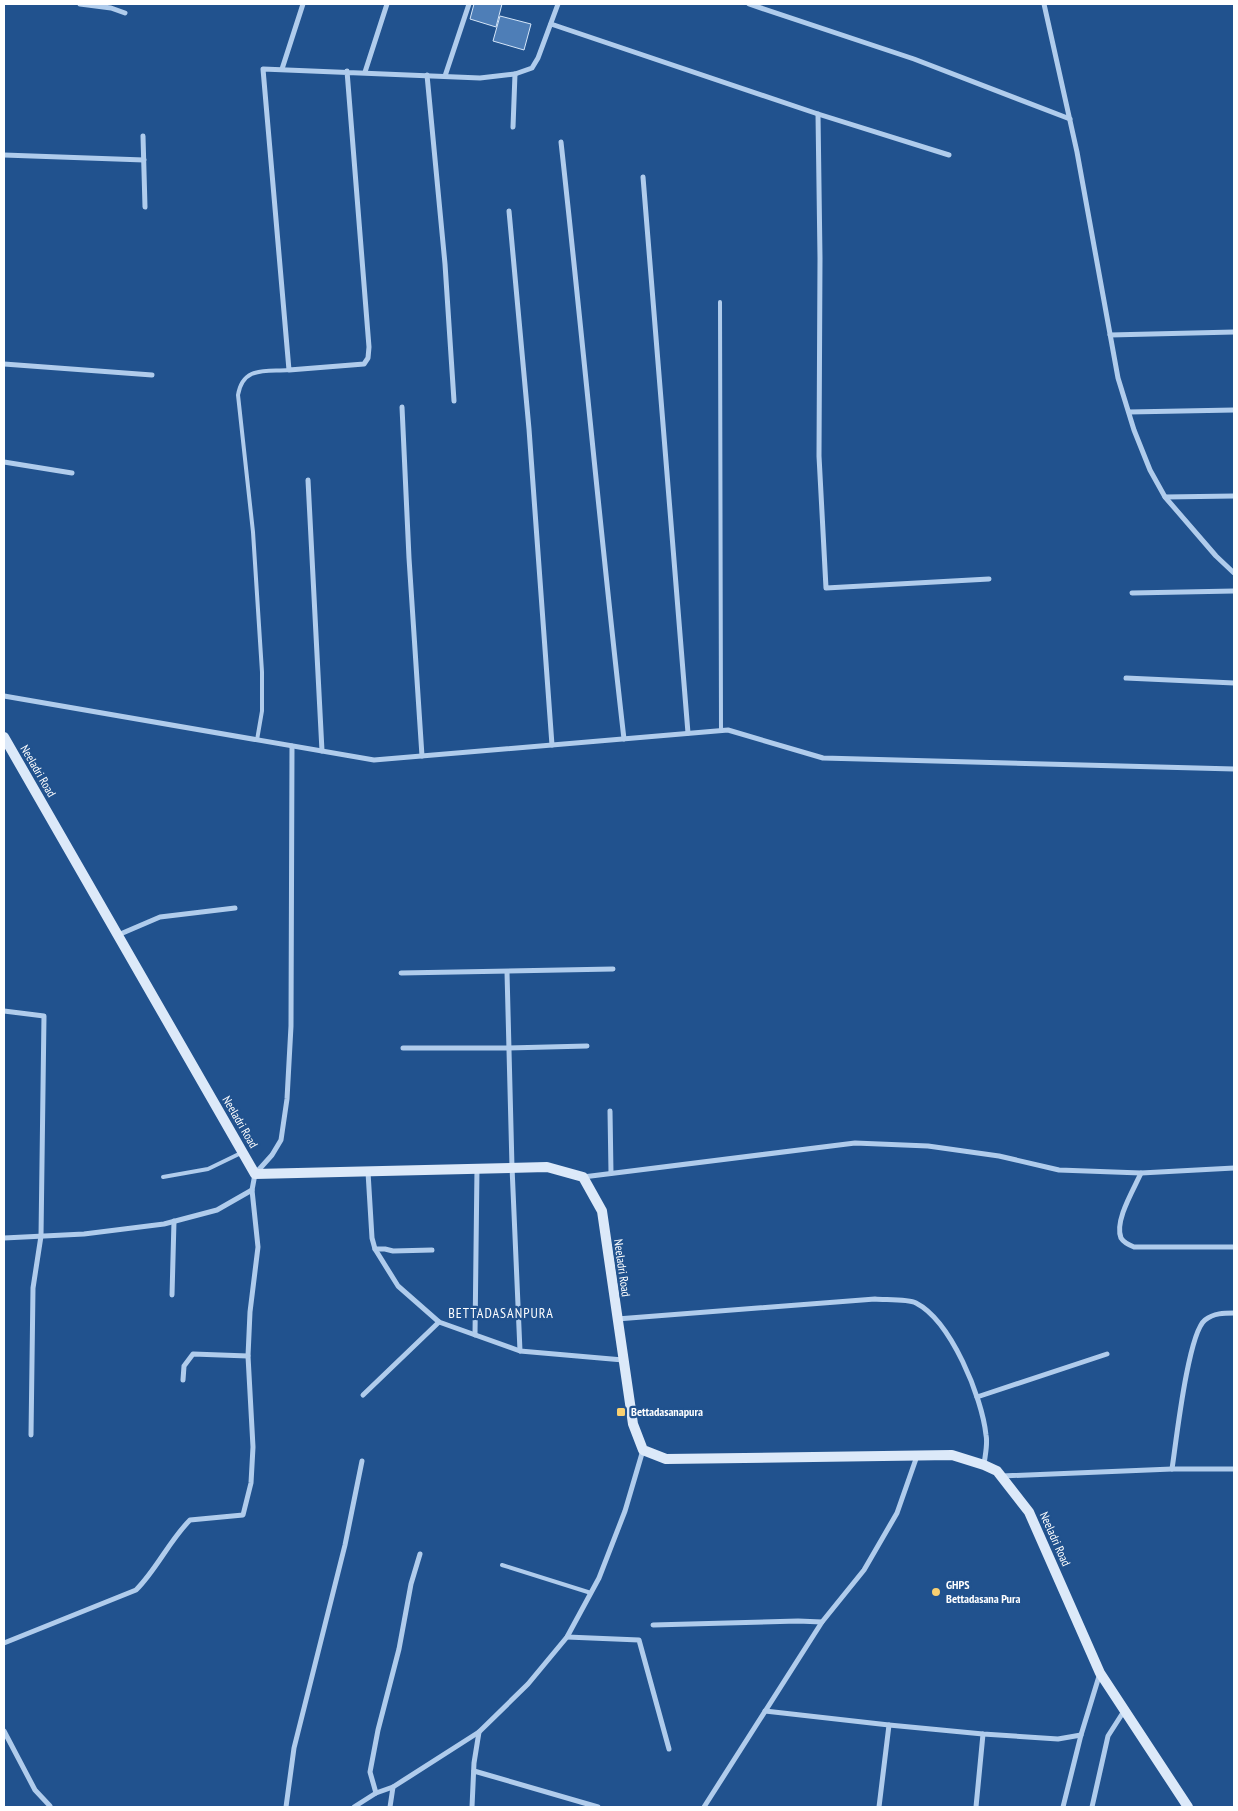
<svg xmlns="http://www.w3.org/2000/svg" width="1238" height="1811" viewBox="0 0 1238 1811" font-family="'PT Sans Narrow',sans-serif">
<rect width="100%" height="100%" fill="#21528e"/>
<g fill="#4e7eb7" stroke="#d5e6f9">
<polygon points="474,4 502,4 496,27 470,19"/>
<polygon points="500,16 531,24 524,50 493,41"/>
</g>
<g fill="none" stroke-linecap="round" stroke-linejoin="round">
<g stroke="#b0ccec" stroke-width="4">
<polyline points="720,302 721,730"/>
<path d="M 257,740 L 262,711 L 262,672 L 253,532 L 238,395 C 243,366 265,372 289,370"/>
<polyline points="163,1177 208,1169 241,1153"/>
<polyline points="502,1565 591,1593"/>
</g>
<g stroke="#b0ccec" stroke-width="5">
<polyline points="80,4 111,8 125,13"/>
<polyline points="749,4 914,59 1070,119"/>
<polyline points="1044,4 1077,152 1118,378 1134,430 1150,470 1165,497 1216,556 1234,573"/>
<polyline points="551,24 818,114 949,155"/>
<polyline points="282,69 303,4"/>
<polyline points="347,71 369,347 368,358 364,364 289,370 263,69 480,78 515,74 532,68 538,58 558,4"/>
<polyline points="365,72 387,4"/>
<polyline points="427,75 445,264 454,401"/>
<polyline points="445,76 469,4"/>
<polyline points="818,114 820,258 819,456 826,588 989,579"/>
<polyline points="513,127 515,74"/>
<polyline points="143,136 145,207"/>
<path d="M 561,142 C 583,341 601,540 624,739"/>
<polyline points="4,155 144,160"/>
<polyline points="643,177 688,733"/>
<polyline points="509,211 529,429 552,745"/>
<polyline points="1110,335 1234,332"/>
<polyline points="4,364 152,375"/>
<polyline points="402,407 409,558 422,756"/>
<polyline points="1129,412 1234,410"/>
<polyline points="4,462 72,473"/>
<polyline points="308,480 322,751"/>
<polyline points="1165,497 1234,496"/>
<polyline points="1132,593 1234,591"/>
<polyline points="1126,678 1234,683"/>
<polyline points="4,696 374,760 728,730 823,758 1234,769"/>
<polyline points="118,935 160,917 235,908"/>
<polyline points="507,972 512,1167 520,1351 623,1360"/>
<polyline points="401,973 613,969"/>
<polyline points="4,1011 44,1016 41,1236 33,1288 31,1435"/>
<polyline points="403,1048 508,1048 587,1046"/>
<polyline points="610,1111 611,1173"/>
<polyline points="368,1172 372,1238 375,1249 398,1286 439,1322 520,1351"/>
<path d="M 1141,1173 C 1134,1189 1114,1221 1121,1238 C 1124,1243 1129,1245 1134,1247 L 1234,1247"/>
<polyline points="583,1177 855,1143 928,1146 999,1156 1059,1170 1141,1173 1234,1168"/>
<polyline points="4,1238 84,1234 164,1224 217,1210 252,1190"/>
<polyline points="375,1249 385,1249 393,1251 432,1250"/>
<polyline points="172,1295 174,1221"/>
<path d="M 617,1319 L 875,1299 C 885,1300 908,1299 916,1303 C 951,1321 982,1397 986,1435 C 988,1444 985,1455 984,1465"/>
<polyline points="475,1335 477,1168"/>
<polyline points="183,1380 184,1366 193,1354 248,1356"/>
<polyline points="363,1395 439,1322"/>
<polyline points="977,1397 1107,1354"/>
<path d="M 1172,1469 C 1176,1443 1188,1333 1205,1320 C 1214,1313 1224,1313 1234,1313"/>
<polyline points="1002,1476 1172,1469 1234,1469"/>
<polyline points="653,1625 798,1621 822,1622"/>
<polyline points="567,1637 639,1640 669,1749"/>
<path d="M 4,1643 L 136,1590 C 157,1569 169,1541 190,1520 L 243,1515 L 251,1483 L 253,1447 L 248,1356 L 250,1312 L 258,1247 L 252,1190 L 255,1174 L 272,1155 L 281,1140 L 287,1099 L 291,1026 L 292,746"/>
<polyline points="765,1711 889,1725 983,1734 1058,1739 1081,1735"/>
<polyline points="4,1731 35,1790 50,1806"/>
<polyline points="474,1771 598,1807"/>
<polyline points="376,1793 370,1772 378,1730 399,1649 411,1584 420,1554"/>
<polyline points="286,1807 294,1748 345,1545 362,1461"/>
<polyline points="354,1807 376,1793 393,1787 479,1732 528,1684 567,1637 599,1578 625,1511 643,1450"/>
<polyline points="390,1807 393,1787"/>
<polyline points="472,1807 474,1763 479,1732"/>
<polyline points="704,1807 822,1622 864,1570 897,1513 917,1456"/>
<polyline points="879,1807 889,1725"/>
<polyline points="976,1807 983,1734"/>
<polyline points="1063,1807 1081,1735 1100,1673"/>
<polyline points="1092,1807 1108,1736 1124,1711"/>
</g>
<polyline stroke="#dce9f9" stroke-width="10" points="4,737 255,1174 547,1167 583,1177 602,1211 633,1424 643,1450 666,1459 952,1455 984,1465 997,1471 1029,1512 1100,1673 1188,1807"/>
</g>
<g fill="#f9d071" stroke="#21528e" stroke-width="2">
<rect x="616" y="1407" width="10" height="10" rx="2.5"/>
<circle cx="936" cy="1592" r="5"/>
</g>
<g text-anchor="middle" stroke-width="4.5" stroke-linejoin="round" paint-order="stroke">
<g font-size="12" fill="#fff" stroke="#21528e">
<text transform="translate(38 771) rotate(60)" y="4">Neeladri Road</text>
<text transform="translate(240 1122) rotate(60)" y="4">Neeladri Road</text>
<text transform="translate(622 1268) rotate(82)" y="4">Neeladri Road</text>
<text transform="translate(1055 1539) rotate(66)" y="4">Neeladri Road</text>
</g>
<g font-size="12" font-weight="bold" fill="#fff" stroke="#21528e" text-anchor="start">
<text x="631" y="1416">Bettadasanapura</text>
<text x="946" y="1589">GHPS<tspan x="946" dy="14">Bettadasana Pura</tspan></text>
</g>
<g font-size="14" letter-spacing="1" fill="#fff" stroke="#21528e">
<text x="501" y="1318">BETTADASANPURA</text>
</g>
</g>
<rect width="1238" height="1811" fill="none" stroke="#ffffff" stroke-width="10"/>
</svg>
